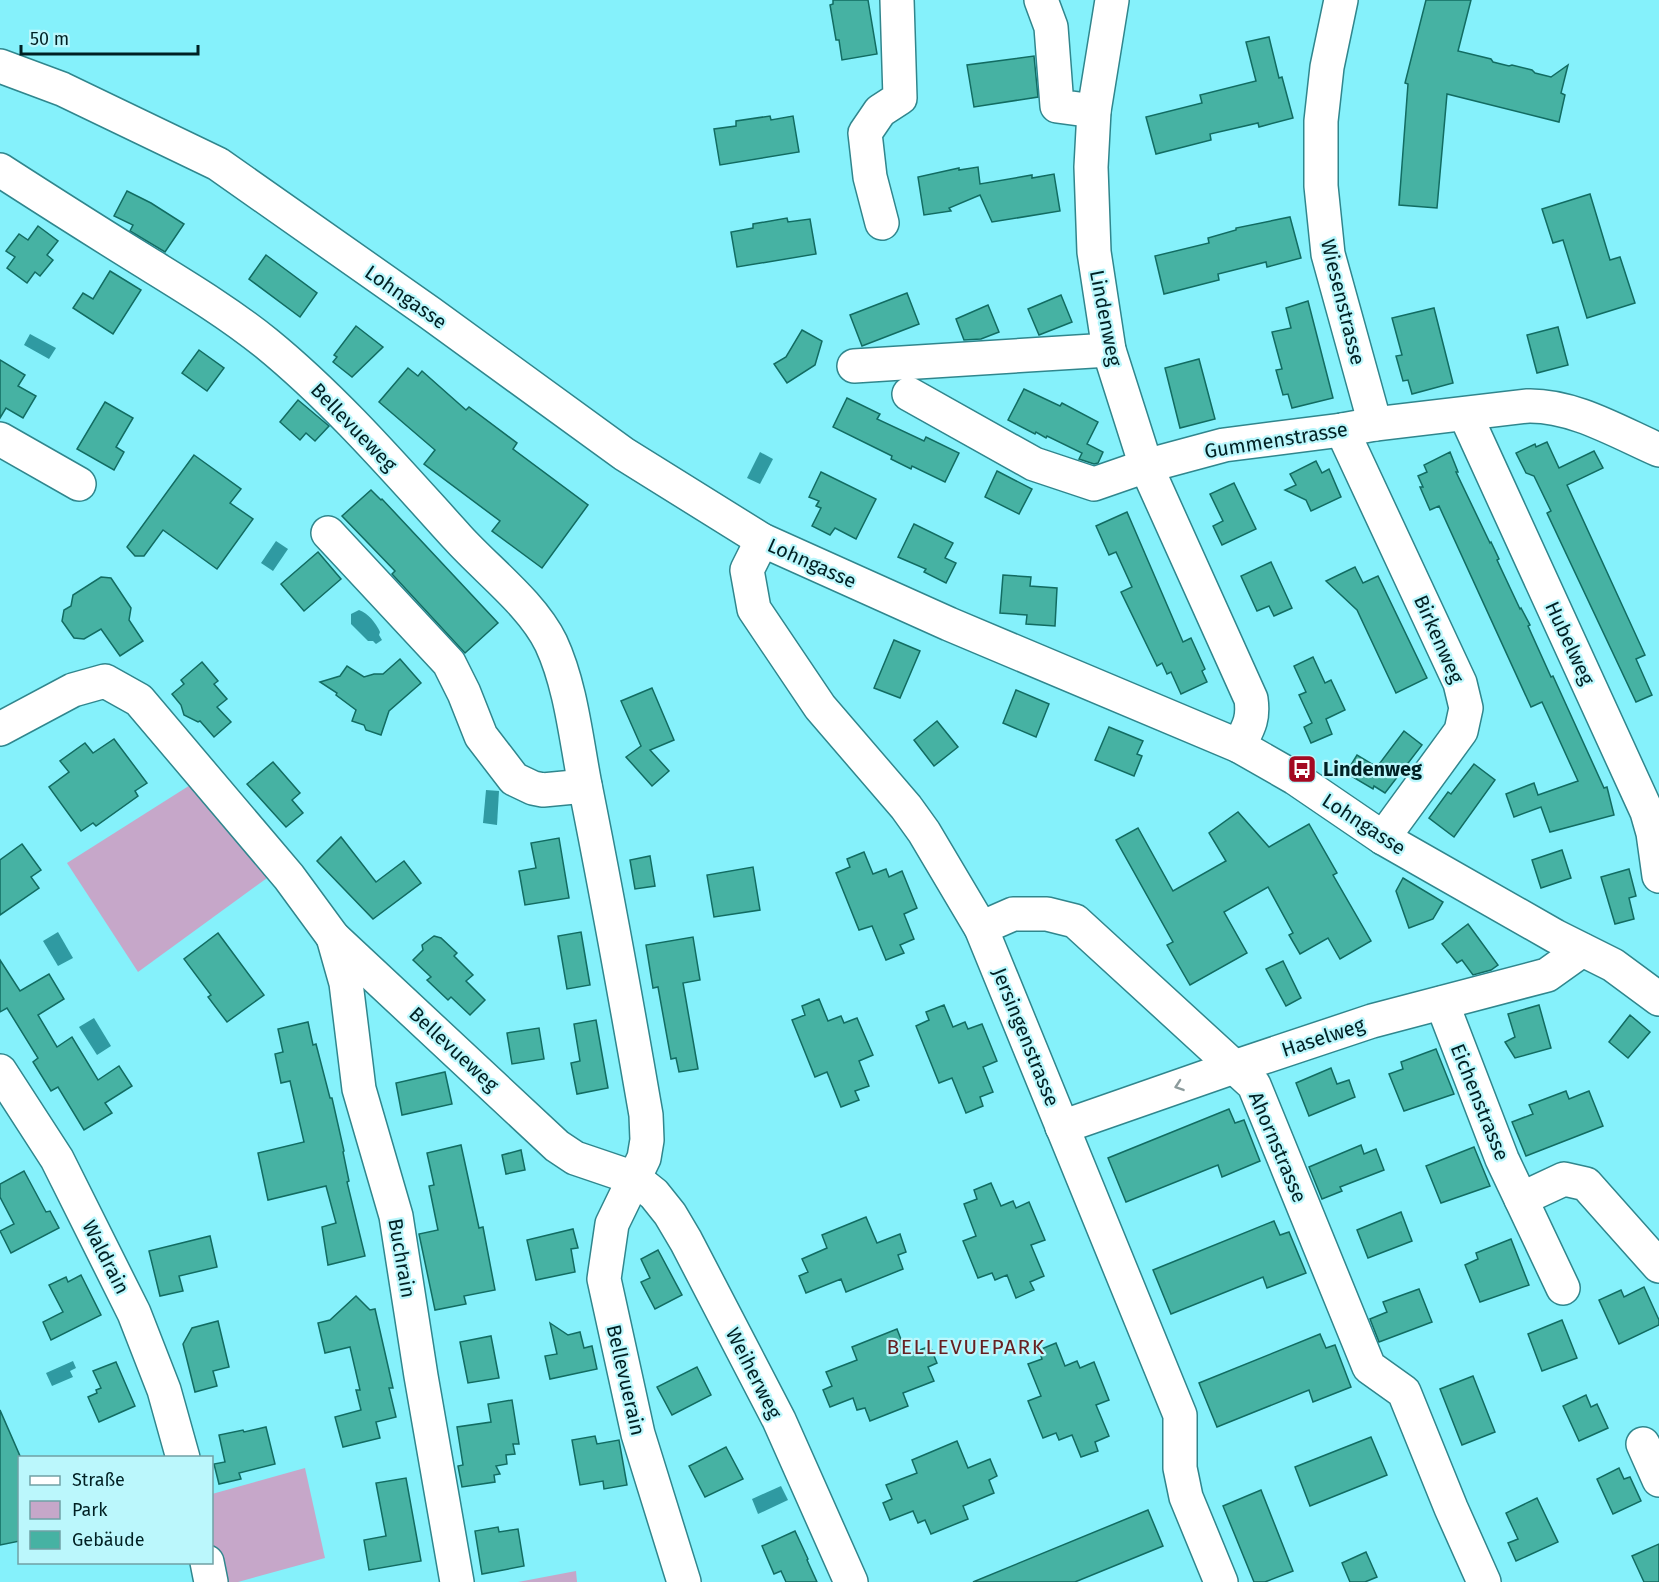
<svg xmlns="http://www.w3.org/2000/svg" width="1659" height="1582" viewBox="0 0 1659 1582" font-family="'Fira Sans',sans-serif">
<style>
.green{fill:#c6a7c9}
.water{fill:#2f9aa2}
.building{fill:#46b2a3;stroke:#126c62;stroke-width:1.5}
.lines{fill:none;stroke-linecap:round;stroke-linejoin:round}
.minor-casing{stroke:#30868d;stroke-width:36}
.minor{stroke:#fff;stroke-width:33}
.oneway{stroke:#8c9b9c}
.labels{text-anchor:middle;stroke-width:4.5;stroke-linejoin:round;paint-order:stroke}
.street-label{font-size:20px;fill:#002023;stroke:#bbf7fc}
.poi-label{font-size:20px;font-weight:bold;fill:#002023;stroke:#bbf7fc;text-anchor:start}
.neighbourhood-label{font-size:21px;letter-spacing:1.5px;fill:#662022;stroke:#bbf7fc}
</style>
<rect width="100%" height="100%" fill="#85f1fb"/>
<g class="green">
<path d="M195 782 274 873 138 972 67 863Z"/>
<path d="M305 1468 325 1558 238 1582H219L212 1542V1494Z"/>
<path d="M576 1571 577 1582H518Z"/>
</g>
<g class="water">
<path d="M30 334 56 348 49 359 24 345Z"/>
<path d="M760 452 773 459 760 484 747 478Z"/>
<path d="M276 541 288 549 273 571 261 563Z"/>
<path d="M359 610C368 613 376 623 380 632L379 635 382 640 376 644 373 641H368L351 624V614Z"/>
<path d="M486 790 499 791 497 825 483 823Z"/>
<path d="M58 932 73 958 58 966 43 941Z"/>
<path d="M94 1018 111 1046 97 1055 79 1027Z"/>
<path d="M73 1361 76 1368 70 1371 73 1377 52 1386 46 1373Z"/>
<path d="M781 1486 788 1500 758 1514 752 1499Z"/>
</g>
<g class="building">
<path d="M833 0H868L877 54 842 60 839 40H836L830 5 833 4Z"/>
<path d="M1426 0H1471L1458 51 1491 59 1493 62 1509 66 1512 65 1532 70 1535 73 1551 77 1568 65 1561 93 1565 95 1559 122 1447 94 1437 208 1399 205 1408 84 1405 83Z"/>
<path d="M1269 37 1279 78 1282 77 1293 118 1259 127 1258 123 1210 134 1211 140 1156 154 1146 117 1202 103 1200 95 1256 81 1246 42Z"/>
<path d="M1034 56 1038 97 974 107 967 65Z"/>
<path d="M770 116 771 120 793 116 799 152 720 165 714 129 736 126V121Z"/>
<path d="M978 167 980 184 1032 175V178L1054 174 1060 211 992 222 980 195 949 208 951 211 924 215 918 177 959 168V170Z"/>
<path d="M127 191 151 203 184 224 165 252 130 231 133 225 114 216Z"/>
<path d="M1590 194 1610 260 1620 257 1635 303 1587 318 1563 240 1553 243 1542 209Z"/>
<path d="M1290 217 1301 258 1267 267 1266 262 1218 274 1219 280 1164 294 1155 256 1209 243 1208 238 1236 230V228Z"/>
<path d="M787 218 788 222 810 219 816 254 737 267 731 232 753 228V224Z"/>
<path d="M38 226 58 241 47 255 53 260 40 276 35 272 27 283 7 268 15 257 6 251 19 234 28 240Z"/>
<path d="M266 255 317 293 300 317 249 279Z"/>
<path d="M110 271 141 290 113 334 73 308 83 293 93 299Z"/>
<path d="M907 293 919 324 862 346 850 315Z"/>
<path d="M1061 295 1072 322 1039 335 1028 309Z"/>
<path d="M1308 301 1333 398 1292 408 1288 394 1283 395 1276 370 1282 369 1272 332 1291 328 1286 308Z"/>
<path d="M988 305 999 332 981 339 964 340 956 319Z"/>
<path d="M1434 308 1453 383 1412 394 1408 380 1403 381 1396 356 1402 355 1392 318Z"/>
<path d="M356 326 383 347 352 377 333 362 337 357 334 355Z"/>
<path d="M1558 327 1568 365 1537 373 1527 335Z"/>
<path d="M802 330 822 341 815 365 787 383 774 364 786 357Z"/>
<path d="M199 350 224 368 207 391 182 373Z"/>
<path d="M1199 359 1215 419 1180 428 1165 368Z"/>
<path d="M0 360 25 375 18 386 36 396 23 418 6 408 0 418Z"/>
<path d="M408 368 418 376 422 371 466 410 469 407 517 443 513 449 588 505 542 568 492 531 500 521 424 464 435 450 379 402Z"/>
<path d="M1024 389 1060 406 1062 403 1098 422 1087 444 1103 452 1098 463 1094 464 1079 459 1082 453 1047 436 1046 438 1036 432 1035 434 1008 420Z"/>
<path d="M847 398 880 414 877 419 924 441 926 437 959 453 945 482 912 466 911 469 891 459 892 456 833 427Z"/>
<path d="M298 400 329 426 315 441 306 433 300 440 280 422Z"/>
<path d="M105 402 133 418 116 447 124 452 114 470 77 449Z"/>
<path d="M1547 442 1559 468 1594 451 1603 468 1567 485 1645 655 1636 659 1652 695 1636 702 1547 513 1551 511 1534 476 1526 473 1516 453 1535 444 1536 447Z"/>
<path d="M1450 452 1458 472H1456L1490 543 1491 542 1499 559 1497 560 1520 609 1521 608 1530 625 1528 626 1551 677 1553 676 1604 788 1607 787 1614 815 1550 832 1541 807 1514 817 1506 794 1534 783 1538 795 1578 781 1542 702 1531 707 1439 506 1430 510 1420 487H1423L1418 476 1427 472 1424 465Z"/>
<path d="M194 455 241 489 230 503 253 519 217 569 163 530 144 556H135L127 547Z"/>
<path d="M1316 461 1322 473 1329 469 1341 497 1311 511 1306 500 1285 490 1296 485 1290 474Z"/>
<path d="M997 471 1032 489 1019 514 985 497Z"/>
<path d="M821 472 876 499 856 539 835 528 830 535 812 526 821 508 816 506 819 501 809 497Z"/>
<path d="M1234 483 1256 529 1222 545 1213 526 1223 521 1210 494Z"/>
<path d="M371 490 381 500 382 499 498 623 465 653 392 574 395 571 342 516Z"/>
<path d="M1127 512 1183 642 1191 638 1205 669 1202 671 1207 682 1181 694 1171 672 1167 674 1162 663 1157 666 1121 592 1132 587 1116 552 1109 555 1096 526Z"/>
<path d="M914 524 953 543 945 558 956 563 946 583 924 572 926 569 898 557Z"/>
<path d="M318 552 341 579 304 611 281 584Z"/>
<path d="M1271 562 1292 608 1274 616 1269 606 1257 611 1241 576Z"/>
<path d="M1355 567 1363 583 1378 576 1427 678 1396 693 1357 610 1326 581Z"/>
<path d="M1003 575 1031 577 1030 586 1057 588 1055 626 1026 624 1027 615 1000 613Z"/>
<path d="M101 577 111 578 131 608 129 620 143 641 120 656 101 629 84 639 74 638 62 621 64 610 71 606 73 595Z"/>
<path d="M894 640 920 651 900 698 874 688Z"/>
<path d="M1313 657 1325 683 1331 680 1345 710 1326 719 1332 734 1311 743 1304 727 1312 723 1299 695 1306 692 1294 666Z"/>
<path d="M400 659 421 683 389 711 381 735 366 730 364 725 352 721 356 710 336 695 337 693 320 682 340 676 347 666 364 677 374 674H383Z"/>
<path d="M202 662 218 681 214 684 227 699 217 707 231 722 214 737 200 721 198 722 184 715 181 705 172 694 184 684 181 680Z"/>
<path d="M652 688 674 740 650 750 669 771 652 786 626 757 641 746 621 701Z"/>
<path d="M1016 690 1049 704 1036 737 1003 723Z"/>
<path d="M937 721 958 747 934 766 914 740Z"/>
<path d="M1109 727 1143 741 1137 754 1142 756 1134 776 1095 760Z"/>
<path d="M1404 731 1422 745 1385 793 1374 786 1373 789 1346 773 1357 755 1377 767Z"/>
<path d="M114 739 147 783 135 791 138 796 96 826 93 823 81 831 49 787 69 772 60 761 85 743 93 753Z"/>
<path d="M273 762 300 793 292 800 303 813 286 827 247 784Z"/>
<path d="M1474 764 1495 780 1454 837 1429 818 1448 792 1451 794Z"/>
<path d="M1238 812 1269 847 1309 824 1337 873 1333 875 1371 941 1340 959 1328 938 1300 954 1289 935 1293 933 1268 887 1224 912 1247 953 1190 985 1167 945 1173 942 1116 840 1138 828 1173 891 1226 861 1209 833Z"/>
<path d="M341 837 376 882 404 861 421 883 373 919 317 861Z"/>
<path d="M559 838 569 898 525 905 519 871 536 868 531 843Z"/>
<path d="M22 844 41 870 31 877 39 888 0 915V860Z"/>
<path d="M1562 850 1571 878 1541 888 1532 860Z"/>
<path d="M864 852 873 874 886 869 889 877 902 871 917 908 904 914 914 939 900 945 904 953 886 960 872 926 859 930 836 873 850 867 847 859Z"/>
<path d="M650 856 655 886 635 889 630 860Z"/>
<path d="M753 867 760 910 714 917 707 875Z"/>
<path d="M1629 869 1636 896 1629 898 1634 919 1615 924 1601 877Z"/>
<path d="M1403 878 1443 902 1433 919 1409 928 1396 891Z"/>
<path d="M1468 924 1498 965 1491 970 1473 975 1462 960 1457 963 1442 944Z"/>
<path d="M581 932 590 985 567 989 558 936Z"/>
<path d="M218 933 264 995 227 1022 208 997 211 995 184 959Z"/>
<path d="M434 936 441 938 457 953 454 956 473 975 466 981 485 1000 470 1015 451 997 448 1000 427 980 431 977 413 960 423 950 422 945Z"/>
<path d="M693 937 700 980 683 983 698 1069 679 1072 676 1058 671 1059 658 987 653 988 646 945Z"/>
<path d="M0 960 20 991 49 974 64 999 38 1015 57 1047 72 1037 98 1080 119 1066 132 1086 105 1103 112 1113 84 1130 58 1087 51 1091 33 1062 38 1058 7 1008 0 1012Z"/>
<path d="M1283 961 1301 998 1286 1006 1266 969Z"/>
<path d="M819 999 828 1021 841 1016 844 1023 857 1018 873 1055 859 1061 869 1086 855 1091 859 1100 841 1107 827 1072 815 1077 792 1020 805 1015 802 1006Z"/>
<path d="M944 1005 953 1027 965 1022 968 1029 982 1024 997 1061 983 1067 993 1092 980 1097 983 1106 966 1113 952 1078 939 1083 916 1026 929 1020 926 1012Z"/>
<path d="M1539 1005 1551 1048 1515 1058 1505 1042 1515 1037 1508 1014Z"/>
<path d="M1630 1015 1650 1032 1628 1058 1609 1042Z"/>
<path d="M596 1020 608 1088 577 1094 571 1063 580 1061 574 1024Z"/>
<path d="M308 1022 313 1045 316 1044 330 1098H332L344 1151 343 1152 349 1181 347 1182 365 1256 328 1265 322 1227 336 1223 326 1186 268 1200 258 1153 304 1142 290 1081 281 1083 275 1054 283 1052 278 1029Z"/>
<path d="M539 1028 544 1059 512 1064 507 1033Z"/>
<path d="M1436 1049 1454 1094 1404 1111 1389 1074 1403 1069 1401 1062Z"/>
<path d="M1331 1068 1337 1084 1349 1080 1355 1097 1309 1116 1296 1083Z"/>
<path d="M445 1072 452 1104 402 1115 396 1083Z"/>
<path d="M1566 1091 1569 1099 1589 1091 1603 1126 1526 1156 1512 1122 1533 1114 1529 1105Z"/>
<path d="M1229 1109 1235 1123 1244 1120 1260 1161 1222 1177 1218 1165 1126 1202 1108 1158Z"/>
<path d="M461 1145 479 1228 483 1227 495 1290 464 1296 466 1304 435 1310 419 1234 438 1230 429 1186 434 1185 427 1153Z"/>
<path d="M1361 1145 1364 1154 1376 1149 1384 1170 1340 1187 1342 1191 1322 1199 1309 1167Z"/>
<path d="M1474 1147 1490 1186 1441 1203 1426 1166Z"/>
<path d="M521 1150 525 1170 506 1174 502 1155Z"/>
<path d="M24 1171 46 1212 50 1211 59 1228 11 1253 0 1231 14 1224 0 1197V1184Z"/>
<path d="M991 1183 1001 1206 1013 1201 1016 1208 1029 1202 1045 1240 1031 1245 1044 1276 1030 1282 1034 1290 1016 1298 1007 1275 995 1280 992 1273 978 1278 963 1241 976 1236 964 1204 977 1199 974 1190Z"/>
<path d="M1401 1212 1412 1241 1368 1258 1357 1230Z"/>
<path d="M866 1217 877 1243 900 1234 906 1252 898 1255 903 1269 846 1292 841 1279 806 1293 799 1276 808 1272 802 1259 827 1248 822 1235Z"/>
<path d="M1274 1221 1280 1235 1289 1232 1306 1273 1267 1288 1263 1277 1171 1314 1153 1270Z"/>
<path d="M573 1229 578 1248 571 1249 575 1272 536 1280 527 1240Z"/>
<path d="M210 1236 217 1267 179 1276 183 1291 160 1296 149 1251Z"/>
<path d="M1511 1239 1529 1285 1480 1302 1465 1265 1478 1259 1476 1253Z"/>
<path d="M658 1250 682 1295 655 1309 641 1282 650 1278 641 1259Z"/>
<path d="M81 1275 101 1315 51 1340 43 1322 63 1312 49 1285 66 1277 68 1282Z"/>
<path d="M1644 1287 1659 1320V1325L1619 1344 1599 1300 1621 1290 1624 1297Z"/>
<path d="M1419 1289 1432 1322 1379 1342 1370 1319 1387 1312 1383 1302Z"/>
<path d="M356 1296 370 1310 375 1309 393 1388H389L396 1417 376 1422 380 1438 343 1447 335 1417 361 1410 356 1390H360L350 1347 325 1353 318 1323 330 1320Z"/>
<path d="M1562 1320 1577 1358 1542 1371 1528 1334Z"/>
<path d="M218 1321 229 1367 213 1371 217 1386 195 1392 183 1344 192 1328Z"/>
<path d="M550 1323 568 1335 580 1332 584 1348 592 1346 597 1369 550 1379 545 1356 557 1354Z"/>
<path d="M897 1329 907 1355 930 1346 937 1363 928 1367 934 1381 903 1393 908 1406 870 1421 865 1408 857 1410 853 1398 830 1407 823 1390 832 1386 826 1372 857 1360 852 1347Z"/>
<path d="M1320 1334 1326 1348 1335 1345 1351 1387 1313 1402 1309 1390 1217 1427 1199 1383Z"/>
<path d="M491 1336 499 1378 468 1383 460 1342Z"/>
<path d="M1056 1343 1065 1366 1077 1361 1080 1368 1094 1362 1109 1400 1096 1405 1109 1436 1095 1442 1098 1451 1081 1457 1072 1435 1059 1440 1056 1433 1043 1438 1028 1401 1041 1396 1028 1364 1042 1359 1039 1350Z"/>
<path d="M116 1362 135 1406 99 1422 88 1397 97 1393 96 1390 101 1388 93 1371Z"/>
<path d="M697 1367 711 1395 672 1415 657 1387Z"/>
<path d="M1473 1376 1495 1432 1462 1445 1440 1389Z"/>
<path d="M1586 1395 1591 1407 1597 1404 1608 1428 1579 1441 1563 1406Z"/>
<path d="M512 1400 519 1444H513L515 1454 506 1455 507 1464 496 1466 500 1474 494 1475 495 1482 462 1487 458 1466 463 1465 457 1427 491 1422 488 1404Z"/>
<path d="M0 1410 20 1456V1541L0 1545Z"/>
<path d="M266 1427 275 1464 239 1473 241 1479 219 1484 214 1464 225 1462 219 1435 243 1430 244 1432Z"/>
<path d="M595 1436 597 1444 619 1440 627 1485 604 1489 603 1481 580 1485 572 1440Z"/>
<path d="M1371 1437 1387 1475 1310 1506 1295 1467Z"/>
<path d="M957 1441 968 1468 990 1459 997 1476 989 1480 994 1493 963 1506 968 1519 931 1534 925 1520 918 1523 913 1511 890 1520 883 1503 892 1499 886 1485 917 1473 912 1460Z"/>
<path d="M726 1447 743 1479 705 1497 689 1466Z"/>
<path d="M1619 1468 1624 1479 1630 1477 1641 1501 1613 1514 1597 1479Z"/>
<path d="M406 1478 421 1561 369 1570 364 1540 386 1536 376 1483Z"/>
<path d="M1261 1490 1293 1571 1265 1582H1254L1223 1506Z"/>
<path d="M1537 1498 1558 1542 1516 1561 1508 1543 1518 1539 1506 1513Z"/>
<path d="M1148 1510 1163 1546 1075 1582H973Z"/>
<path d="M498 1527 499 1532 518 1529 524 1566 482 1574 475 1531Z"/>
<path d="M795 1531 808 1559 807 1560 817 1582H786L781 1571 774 1574 762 1546Z"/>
<path d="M1659 1544V1582H1644L1632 1556Z"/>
<path d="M1366 1552 1377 1577 1365 1582H1350L1342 1563Z"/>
</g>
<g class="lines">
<g class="minor-casing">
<g id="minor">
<path d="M1041 0 1051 27 1057 106 1094 111"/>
<path d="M1112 0 1094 111 1091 167 1094 252 1109 350 1146 466 1251 699C1254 720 1248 728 1239 746"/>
<path d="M1341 0 1327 67 1321 121V186L1328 254 1375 424"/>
<path d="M0 66 62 89 218 164 430 313 624 454 762 540 949 624 1239 746 1295 778 1383 838 1555 936 1613 965 1659 999"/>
<path d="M0 170C45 199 89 227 134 255 179 283 225 310 266 343 337 401 397 471 458 538 488 571 532 604 551 643 571 686 576 739 585 785 607 895 627 1005 646 1115L647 1140 644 1158 612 1224 604 1279 638 1434 684 1582"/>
<path d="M882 223 870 177 865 133 880 111 900 98 897 0"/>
<path d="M854 366 1109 350"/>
<path d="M909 394 1034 464 1094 484 1146 466 1224 445 1342 430 1375 424 1528 406C1573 405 1618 432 1659 450"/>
<path d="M1465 414 1647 812 1653 833 1659 876"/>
<path d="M1342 430 1460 683 1466 708 1461 731 1383 838"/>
<path d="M0 439 79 484"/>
<path d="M328 533 449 663 464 693 481 736 514 779 533 788 543 790 585 786"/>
<path d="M762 540 747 570 754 609 820 707 906 807 924 832 981 928 1180 1415V1468L1186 1497 1221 1582"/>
<path d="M0 729 73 690 105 681 139 700 289 877 333 937 557 1146 575 1158 634 1178 654 1194 670 1214 686 1241 779 1420 851 1582"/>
<path d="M981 928 1013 914H1047L1075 921 1254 1085 1369 1367 1404 1392 1451 1508 1484 1582"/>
<path d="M333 937 346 983 359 1089 396 1216 421 1376 457 1582"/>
<path d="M1442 1003 1502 1159 1563 1288"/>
<path d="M0 1071 57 1159 134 1313 164 1390 183 1458"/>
<path d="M1062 1127 1234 1067 1372 1021 1547 975 1582 950"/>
<path d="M1521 1199 1564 1179 1586 1184 1659 1266"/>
<path d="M1643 1444 1659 1480"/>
<path d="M207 1562 211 1582"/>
</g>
</g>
<use href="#minor" class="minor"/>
</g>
<defs><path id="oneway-chevron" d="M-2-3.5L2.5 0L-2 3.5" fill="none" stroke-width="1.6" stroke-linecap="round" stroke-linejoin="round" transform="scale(1.5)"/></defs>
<use class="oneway" href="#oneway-chevron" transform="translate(1179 1086) rotate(161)"/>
<defs>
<g id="bus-square" transform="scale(1.5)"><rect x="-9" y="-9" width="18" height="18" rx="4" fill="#a40922" stroke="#bbf7fc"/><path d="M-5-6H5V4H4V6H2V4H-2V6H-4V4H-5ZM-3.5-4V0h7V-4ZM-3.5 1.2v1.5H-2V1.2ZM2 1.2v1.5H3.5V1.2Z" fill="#fff"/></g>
</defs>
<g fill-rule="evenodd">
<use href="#bus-square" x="1302" y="769"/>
</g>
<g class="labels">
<g class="street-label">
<text transform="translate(406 297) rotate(35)" y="7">Lohngasse</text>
<text transform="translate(1343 302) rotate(76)" y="7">Wiesenstrasse</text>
<text transform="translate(1106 318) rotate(79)" y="7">Lindenweg</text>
<text transform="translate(354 427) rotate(46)" y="7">Bellevueweg</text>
<text transform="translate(1276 440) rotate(-9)" y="7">Gummenstrasse</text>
<text transform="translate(812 563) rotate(24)" y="7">Lohngasse</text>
<text transform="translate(1439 639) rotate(66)" y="7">Birkenweg</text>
<text transform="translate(1570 643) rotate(65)" y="7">Hubelweg</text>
<text transform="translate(1364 824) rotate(33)" y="7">Lohngasse</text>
<text transform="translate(1026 1037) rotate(68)" y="7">Jersingenstrasse</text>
<text transform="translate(1323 1037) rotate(-18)" y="7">Haselweg</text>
<text transform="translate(454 1049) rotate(43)" y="7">Bellevueweg</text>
<text transform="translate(1480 1102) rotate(68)" y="7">Eichenstrasse</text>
<text transform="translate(1278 1147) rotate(67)" y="7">Ahornstrasse</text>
<text transform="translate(106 1257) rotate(63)" y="7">Waldrain</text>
<text transform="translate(402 1258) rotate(80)" y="7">Buchrain</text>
<text transform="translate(754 1373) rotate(63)" y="7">Weiherweg</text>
<text transform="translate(626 1380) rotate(77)" y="7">Bellevuerain</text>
</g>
<g class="poi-label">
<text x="1323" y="776">Lindenweg</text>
</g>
<g class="neighbourhood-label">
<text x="966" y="1354">BELLEVUEPARK</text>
</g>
</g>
<rect x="18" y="1456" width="195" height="108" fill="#bbf7fc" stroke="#70a1a5" stroke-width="1.5"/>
<rect x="30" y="1476" width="30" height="9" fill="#ffffff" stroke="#70a1a5" stroke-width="1.5"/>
<text x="72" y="1486" font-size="18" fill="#002023">Straße</text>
<rect x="30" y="1501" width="30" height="18" fill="#c6a7c9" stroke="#70a1a5" stroke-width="1.5"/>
<text x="72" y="1516" font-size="18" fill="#002023">Park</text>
<rect x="30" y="1531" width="30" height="18" fill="#46b2a3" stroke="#70a1a5" stroke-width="1.5"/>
<text x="72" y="1546" font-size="18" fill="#002023">Gebäude</text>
<path d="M21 45v9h177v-9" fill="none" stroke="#002023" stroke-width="3"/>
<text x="30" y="45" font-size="18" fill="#002023" stroke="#bbf7fc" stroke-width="4.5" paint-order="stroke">50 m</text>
</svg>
